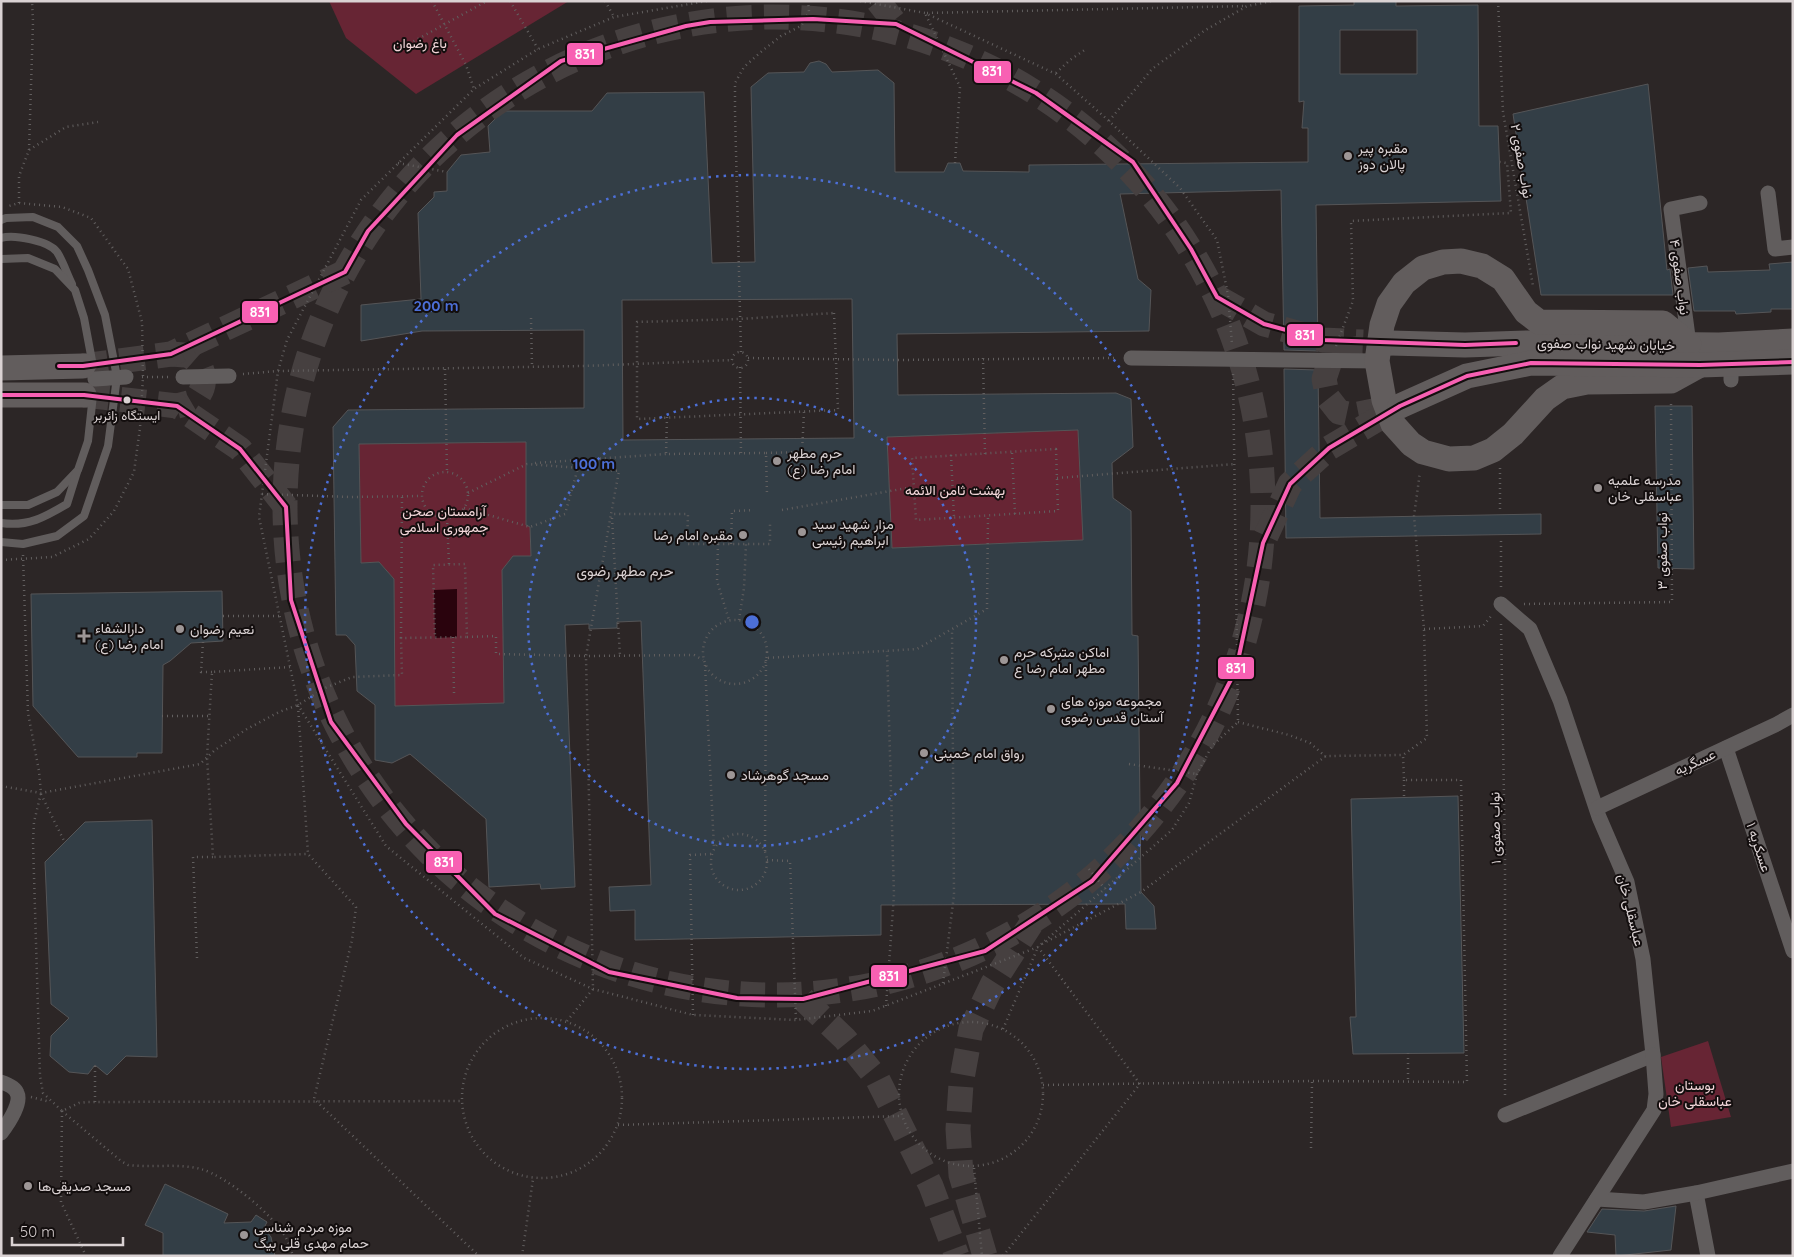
<svg xmlns="http://www.w3.org/2000/svg" width="1794" height="1257" viewBox="0 0 1794 1257" font-family="Quicksand,Vazirmatn,sans-serif">
<style>
.green{fill:#672534}
.water{fill:#2a030d}
.building{fill:#333e46;stroke:#555557;fill-rule:evenodd}
.lines{fill:none;stroke-linecap:round;stroke-linejoin:round}
.primary-tunnel{stroke:#464040;stroke-width:25;stroke-dasharray:25 12;stroke-linecap:butt}
.path{stroke:#625f5f;stroke-width:2.5;stroke-dasharray:1 4;stroke-linecap:butt}
.lane{stroke:#615d5d;stroke-width:8}
.street{stroke:#615d5d;stroke-width:15}
.primary{stroke:#625d5d;stroke-width:25}
.bus-1-casing{stroke:#130e0e;stroke-width:8}
.bus-1{stroke:#f860b3;stroke-width:4}
.ring{fill:none;stroke:#4c6fd7;stroke-width:2.5;stroke-dasharray:2.5 5}
.poi-dot{fill:#9d9696;stroke:#130e0e;stroke-width:2}
.bus-dot{fill:#dad2d3;stroke:#130e0e;stroke-width:2}
.labels{text-anchor:middle;stroke-width:4;stroke-linejoin:round;paint-order:stroke}
.bus-label{font-size:13px;fill:#dad2d3;stroke:#130e0e}
.park-label{font-size:14px;fill:#f2d6d9;stroke:#130e0e}
.poi-label{font-size:14px;fill:#dad2d3;stroke:#130e0e;text-anchor:start}
.street-label{font-size:14px;fill:#dad2d3;stroke:#130e0e}
.neighbourhood-label{font-size:15px;fill:#dad2d3;stroke:#130e0e}
.centre{fill:#4c6fd7;stroke:#130e0e;stroke-width:2.5}
.ring-label{font-size:15px;text-anchor:middle;font-weight:bold;fill:#4c6fd7;stroke:#130e0e;stroke-width:4;stroke-linejoin:round;paint-order:stroke}
.line-badge{stroke:#130e0e;stroke-width:2}
.badge-label{font-size:14px;text-anchor:middle;font-weight:bold;fill:#fff}
</style>
<rect width="100%" height="100%" fill="#2c2626"/>
<g class="green">
<path d="M329 1H569L416 94 346 38Z"/>
<path d="M1078 430 1083 540 892 548 887 437Z"/>
<path d="M526 442V525L530 527 531 556 513 557 502 570 504 703 395 706 394 579 379 562 361 563 359 444Z"/>
<path d="M1708 1041 1731 1117 1671 1127 1661 1057Z"/>
</g>
<path class="water" d="M457 589V637L435 638 434 590Z"/>
<g class="building">
<path d="M1354 1H1396V6L1478 5 1479 126H1498L1501 201 1316 205 1318 351 1284 350 1281 190 1120 194 1138 279 1151 290 1149 331 897 334 898 395 1116 393 1131 399 1133 447 1112 463 1113 498 1131 511 1132 635 1138 636 1141 892 1154 906 1156 929H1126L1125 904 881 905V935L635 940V910L610 911 609 887 651 885 641 621 617 622V628L589 629V624L565 625 575 887 541 889 540 884 489 887 486 819 410 754 392 763 375 760V705L357 691 355 645 346 635H336L333 427 348 410 584 408V330L422 331 361 341V305L421 299 418 213 434 197V192L447 191V172L461 155 490 152 488 126 503 111H592L607 93 704 92 712 263 755 262 751 87 768 73 804 72 810 63 819 61 826 64 832 72 878 70 894 83 895 172H944L948 163H960L963 171 1029 172V165L1308 162V128H1302L1304 101 1299 102V6L1354 5ZM1340 30H1417V74H1340ZM852 299 854 438 623 440 622 300ZM1078 430 1083 540 892 548 887 437ZM526 442V525L530 527 531 556H513L502 570 504 703 395 706 394 579 379 562 361 563 359 444Z"/>
<path d="M1648 84 1667 270 1670 269 1673 295H1541L1513 114Z"/>
<path d="M1793 262V309H1771V312L1736 314 1735 311H1694L1688 268 1707 266 1708 272 1770 270 1769 264Z"/>
<path d="M1284 369 1318 370 1320 518 1541 514V534L1286 538Z"/>
<path d="M1655 406H1692L1694 569 1658 568Z"/>
<path d="M222 591 223 641 191 643 170 661 163 665 162 753H137V757H78L33 706 31 594Z"/>
<path d="M1458 796 1464 1053 1353 1054 1350 1017H1356L1351 799Z"/>
<path d="M152 820 157 1057 126 1056 107 1075 95 1065 88 1074 69 1072 50 1056 51 1036 69 1018 51 1004 45 862 85 822Z"/>
<path d="M165 1184 228 1214 224 1223 251 1222 256 1215 267 1222 264 1228 271 1237 275 1256H163V1233L145 1225Z"/>
<path d="M1676 1206 1671 1250 1616 1256 1615 1235 1587 1232 1602 1209 1644 1211Z"/>
</g>
<g class="lines">
<g class="primary-tunnel">
<path d="M878 1 896 24"/>
<circle cx="774" cy="506" r="489"/>
<path d="M1217 297 1264 324 1323 340 1363 342"/>
<path d="M171 354C177 355 186 354 191 357 208 367 208 394 189 403 185 404 181 405 177 406"/>
<path d="M83 366 171 354 345 272"/>
<path d="M84 395 177 406 240 449 286 507"/>
<path d="M1383 409 1353 415 1339 412 1328 398 1324 379 1330 361 1344 351 1390 343"/>
<path d="M1266 536 1290 484 1329 448 1400 406"/>
<path d="M803 999 845 1039 878 1080 931 1186 957 1256"/>
<path d="M985 1256 961 1175 958 1129 961 1084 971 1029 993 983 1031 924"/>
</g>
<g class="path">
<path d="M432 1 466 65 474 89"/>
<path d="M510 1 538 49"/>
<path d="M605 1 614 17"/>
<path d="M707 1 614 17 538 49 474 89 361 200 287 340 278 371 259 517 298 705 386 846 524 958 593 989 693 1015 796 1020 872 1011 1038 947 1172 830 1189 803 1197 774 1212 746 1238 722 1233 372"/>
<path d="M860 1 925 13 1056 74 1109 121 1180 188 1217 240 1228 295 1232 344"/>
<path d="M1498 1 1503 112 1533 286"/>
<path d="M396 51 487 1"/>
<path d="M1056 73 1070 60 1086 49"/>
<path d="M1109 121 1152 69 1204 31 1247 6 1273 1"/>
<path d="M29 150 33 22 32 1"/>
<path d="M398 163 447 172"/>
<path d="M955 163 960 87 925 13 1247 6"/>
<path d="M19 203V176L29 150 66 127 98 122"/>
<path d="M834 313 838 410 637 419V322L739 319Z"/>
<path d="M531 318 532 367"/>
<path d="M1336 346 1353 301 1351 221 1511 213 1507 163 1500 162"/>
<path d="M741 352 735 112V83L744 67 762 51 781 36 801 26 809 12 808 1"/>
<circle cx="740" cy="360" r="8"/>
<path d="M748 358 898 360 1116 358"/>
<path d="M983 358 985 454"/>
<path d="M740 367 741 453"/>
<path d="M445 369 447 472"/>
<path d="M243 374 278 371 584 366 733 360"/>
<path d="M142 377H169"/>
<path d="M667 417 666 454 766 453 767 495"/>
<path d="M1056 449 1058 511 916 520 912 458Z"/>
<path d="M766 453 802 452 804 412"/>
<path d="M1012 453 1015 514"/>
<path d="M951 455 954 518"/>
<path d="M535 463 666 454"/>
<path d="M1500 468V509"/>
<circle cx="445" cy="495" r="23"/>
<path d="M1057 478 1235 464"/>
<path d="M468 493 527 464 619 471 611 514H688L687 544H770V523"/>
<path d="M262 494 351 497 421 496"/>
<path d="M464 508 530 527 565 514 578 468"/>
<path d="M782 510 913 487"/>
<path d="M447 518 449 564"/>
<path d="M612 518 620 656"/>
<path d="M1501 541V591"/>
<path d="M718 544 717 581 729 620"/>
<path d="M731 544 732 511 754 510"/>
<path d="M23 555 28 713 39 771 41 793 34 822 33 842 40 1076 43 1093 62 1111 79 1103 87 1102 462 1101"/>
<path d="M1 560 52 557 89 539 114 511 134 472 140 428 143 377 142 322 128 269 91 218 62 207 19 203 9 206"/>
<path d="M1524 604 1672 602 1671 400"/>
<path d="M223 616H280"/>
<path d="M739 620 744 588 746 544"/>
<circle cx="735" cy="652" r="32"/>
<path d="M1501 624 1505 855V1098"/>
<path d="M1424 629 1483 626 1492 615"/>
<path d="M453 637 454 693"/>
<path d="M467 637 496 636V654L586 656 694 655 703 660"/>
<path d="M401 638 402 497"/>
<path d="M203 642 201 672H212"/>
<path d="M705 665 714 848"/>
<path d="M290 667 212 672 207 757 213 857 308 854 356 907 352 940 314 1099 479 1256"/>
<path d="M298 706 308 854"/>
<path d="M162 716H209"/>
<path d="M1238 722 1289 735 1310 743 1326 757"/>
<path d="M1129 764 1197 774"/>
<path d="M1404 780V797"/>
<path d="M1 786 41 793 200 764 215 750 247 729 279 712 298 705 325 688 352 677 402 675 401 638 467 637 465 564 433 565 435 638"/>
<path d="M41 794 65 843"/>
<circle cx="739" cy="862" r="28"/>
<path d="M765 851 766 658 917 649 987 609 988 516"/>
<path d="M767 860 790 861 796 1020"/>
<path d="M1089 869 1105 889"/>
<path d="M1042 944 1141 892 1326 756 1403 755 1427 738 1424 629 1414 516 1420 472"/>
<path d="M197 958 193 857H213"/>
<path d="M943 983 954 895 952 629"/>
<path d="M886 1006 894 895 887 651"/>
<path d="M693 1015 690 855 711 854"/>
<circle cx="542" cy="1098" r="80"/>
<path d="M567 1021 593 989 586 656 611 514"/>
<circle cx="971" cy="1094" r="72"/>
<path d="M1003 1029 1038 947"/>
<path d="M1408 1053V1081"/>
<path d="M1043 1085 1312 1081 1467 1082 1461 780H1404L1403 755"/>
<path d="M31 1097 50 1102"/>
<path d="M95 1102V1065"/>
<path d="M62 1111 121 1161 128 1165C152 1168 177 1163 201 1169 226 1176 274 1215 286 1238 289 1243 291 1250 293 1256"/>
<path d="M62 1111 61 1202 86 1256"/>
<path d="M618 1125 901 1116"/>
<path d="M1311 1148 1312 1082"/>
<path d="M974 1168 982 1256"/>
<path d="M522 1256 533 1179"/>
<path d="M1003 1256 1140 1084 1038 947"/>
</g>
<g class="lane">
<path d="M1 220 6 218 33 217 58 227 77 246 88 270 105 315 117 377 108 446 84 516 57 536 23 544 1 542"/>
<path d="M1 238C14 234 49 241 57 252 63 261 67 274 72 284"/>
<path d="M1 259 28 258 55 269 75 290 84 318 93 366"/>
<path d="M1 505H28L57 492 78 470 88 441 93 395"/>
<path d="M1 523C28 527 45 517 67 504L77 472"/>
</g>
<g class="street">
<path d="M1768 193 1775 249 1793 247"/>
<path d="M1689 344 1671 209 1700 203"/>
<path d="M1131 358 1377 361"/>
<path d="M1731 364V380"/>
<path d="M183 377 229 376"/>
<path d="M95 379 126 377"/>
<path d="M1501 604 1530 629 1560 700 1599 817 1627 882 1643 959 1653 1055 1505 1115"/>
<path d="M1726 748 1793 951"/>
<path d="M1597 808 1777 724 1793 715"/>
<path d="M1 1082C7 1084 15 1087 17 1093 22 1103 7 1125 1 1133"/>
<path d="M1696 1193 1708 1256"/>
<path d="M1597 1199 1644 1202 1696 1193 1793 1171"/>
<path d="M1560 1256 1654 1110 1656 1094 1653 1055"/>
</g>
<g class="primary">
<path d="M1390 343 1465 345 1528 343 1719 345 1793 341"/>
<path d="M1689 344 1663 323 1539 322 1526 312 1503 279 1482 266 1461 261 1443 262 1423 268 1404 283 1389 304 1382 325 1377 361 1384 400 1393 424 1411 444 1423 452 1449 459 1474 458 1493 450 1513 434 1545 399 1562 387 1587 382 1671 381 1700 365"/>
<path d="M1 368 83 366"/>
<path d="M1 395H84"/>
<path d="M1400 406 1467 376 1531 363 1700 365 1793 362"/>
</g>
<g class="bus-1-casing">
<g id="bus-1">
<path d="M59 366H83L171 354 345 272 368 231 457 135 561 61 686 26 710 22 813 19 896 24 1036 93 1133 162 1191 249 1217 297 1264 324 1323 340 1465 345 1516 343"/>
<path d="M1 395H84L177 406 240 449 286 507 291 600 331 722 406 824 495 914 609 972 737 998 803 999 985 951 1092 881 1177 783 1236 670 1263 543 1290 484 1329 448 1400 406 1467 376 1531 363 1700 365 1793 362"/>
</g>
</g>
<use href="#bus-1" class="bus-1"/>
</g>
<g class="ring">
<circle cx="752" cy="622" r="224"/>
<circle cx="752" cy="622" r="447"/>
</g>
<g class="poi-dot">
<circle cx="1348" cy="156" r="5"/>
<circle cx="777" cy="461" r="5"/>
<circle cx="1598" cy="488" r="5"/>
<circle cx="802" cy="532" r="5"/>
<circle cx="743" cy="535" r="5"/>
<circle cx="180" cy="629" r="5"/>
<path d="M81.5 628.5h5v5h5v5h-5v5h-5v-5h-5v-5h5z"/>
<circle cx="1004" cy="660" r="5"/>
<circle cx="1051" cy="709" r="5"/>
<circle cx="924" cy="753" r="5"/>
<circle cx="731" cy="775" r="5"/>
<circle cx="28" cy="1186" r="5"/>
<circle cx="244" cy="1235" r="5"/>
</g>
<circle class="bus-dot" cx="127" cy="400" r="4.5"/>
<g class="labels">
<g class="bus-label">
<text x="127" y="420">ایستگاه زائربر</text>
</g>
<g class="park-label">
<text x="420" y="48">باغ رضوان</text>
<text x="955" y="495">بهشت ثامن الائمه</text>
<text x="444" y="516">آرامستان صحن<tspan x="444" dy="16">جمهوری اسلامی</tspan></text>
<text x="1695" y="1090">بوستان<tspan x="1695" dy="16">عباسقلی خان</tspan></text>
</g>
<g class="poi-label">
<text x="1358" y="153">مقبره پیر<tspan x="1358" dy="16">پالان دوز</tspan></text>
<text x="787" y="458">حرم مطهر<tspan x="787" dy="16">امام رضا (ع)</tspan></text>
<text x="1608" y="485">مدرسه علمیه<tspan x="1608" dy="16">عباسقلی خان</tspan></text>
<text x="812" y="529">مزار شهید سید<tspan x="812" dy="16">ابراهیم رئیسی</tspan></text>
<text x="733" y="540" text-anchor="end">مقبره امام رضا</text>
<text x="95" y="633">دارالشفاء<tspan x="95" dy="16">امام رضا (ع)</tspan></text>
<text x="190" y="634">نعیم رضوان</text>
<text x="1014" y="657">اماکن متبرکه حرم<tspan x="1014" dy="16">مطهر امام رضا ع</tspan></text>
<text x="1061" y="706">مجموعه موزه های<tspan x="1061" dy="16">آستان قدس رضوی</tspan></text>
<text x="934" y="758">رواق امام خمینی</text>
<text x="741" y="780">مسجد گوهرشاد</text>
<text x="38" y="1191">مسجد صدیقی‌ها</text>
<text x="254" y="1232">موزه مردم شناسی<tspan x="254" dy="16">حمام مهدی قلی بیگ</tspan></text>
</g>
<g class="street-label">
<text transform="translate(1522 161) rotate(80)" y="5">نواب صفوی ۲</text>
<text transform="translate(1680 277) rotate(82)" y="5">نواب صفوی ۴</text>
<text transform="translate(1606 344) rotate(1)" y="5">خیابان شهید نواب صفوی</text>
<text transform="translate(1662 551) rotate(-90)" y="5">نواب صفوی ۳</text>
<text transform="translate(1695 762) rotate(-25)" y="5">عسگریه</text>
<text transform="translate(1495 828) rotate(-91)" y="5">نواب صفوی ۱</text>
<text transform="translate(1759 847) rotate(72)" y="5">عسکریه ۱</text>
<text transform="translate(1631 910) rotate(76)" y="5">عباسقلی خان</text>
</g>
<g class="neighbourhood-label">
<text x="625" y="576">حرم مطهر رضوی</text>
</g>
</g>
<circle cx="752" cy="622" r="8" class="centre"/>
<g class="ring-label">
<text x="436" y="311">200 m</text>
<text x="594" y="469">100 m</text>
</g>
<g class="line-badge">
<rect x="566" y="42" width="38" height="24" rx="5" fill="#f860b3"/>
<rect x="973" y="60" width="39" height="24" rx="5" fill="#f860b3"/>
<rect x="241" y="300" width="38" height="24" rx="5" fill="#f860b3"/>
<rect x="1286" y="323" width="38" height="24" rx="5" fill="#f860b3"/>
<rect x="1217" y="656" width="38" height="24" rx="5" fill="#f860b3"/>
<rect x="425" y="850" width="38" height="24" rx="5" fill="#f860b3"/>
<rect x="870" y="964" width="38" height="24" rx="5" fill="#f860b3"/>
</g>
<g class="badge-label">
<text x="585" y="59">831</text>
<text x="992" y="76">831</text>
<text x="260" y="317">831</text>
<text x="1305" y="340">831</text>
<text x="1236" y="673">831</text>
<text x="444" y="867">831</text>
<text x="889" y="981">831</text>
</g>
<rect width="1794" height="1257" fill="none" stroke="#dad2d3" stroke-width="5"/>
<path d="M12 1237v8h111v-8" fill="none" stroke="#dad2d3" stroke-width="2.5"/>
<text x="20" y="1237" font-size="15" fill="#dad2d3" stroke="#130e0e" stroke-width="4" paint-order="stroke">50 m</text>
</svg>
